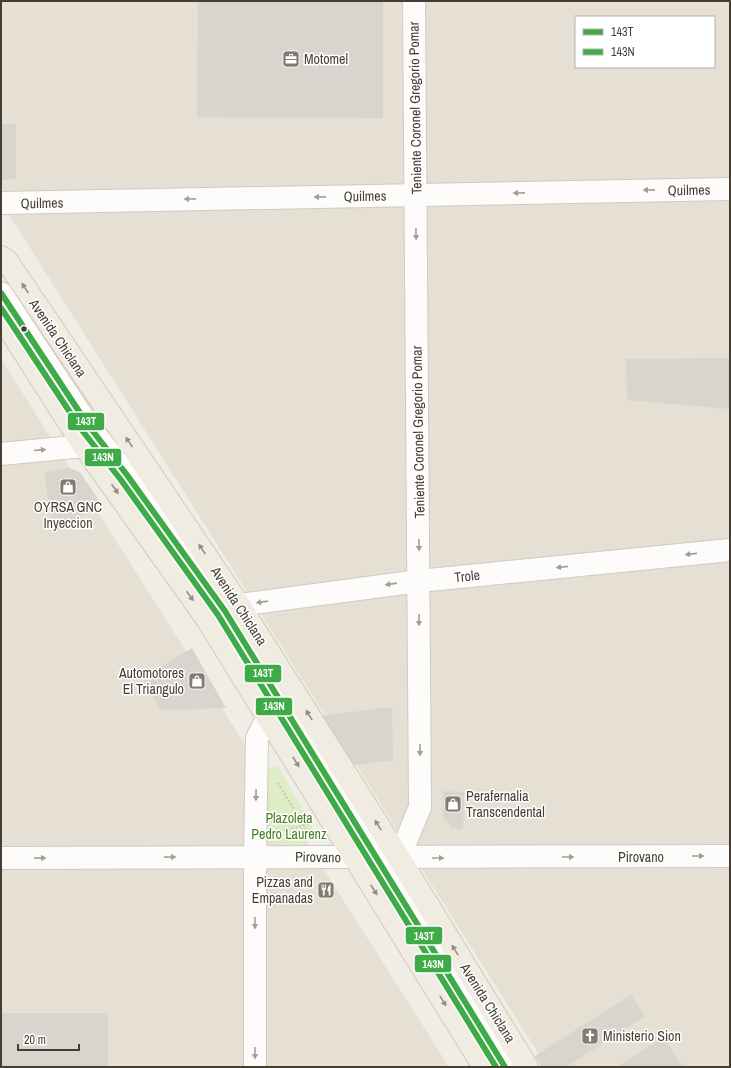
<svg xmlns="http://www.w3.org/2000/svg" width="731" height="1068" viewBox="0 0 731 1068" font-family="'Archivo Narrow',sans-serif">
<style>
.residential{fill:#e5dfd4;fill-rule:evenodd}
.green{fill:#deedc4}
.building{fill:#d8d4ce}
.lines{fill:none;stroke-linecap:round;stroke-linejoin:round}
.minor-casing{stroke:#cecbc5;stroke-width:24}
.major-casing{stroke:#d4c9b2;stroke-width:24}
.path{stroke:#cecbc6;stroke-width:2.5;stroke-dasharray:2 2;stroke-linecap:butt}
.minor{stroke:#fdfcfb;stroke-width:22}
.major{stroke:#f1ece2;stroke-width:22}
.bus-1-casing{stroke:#fff;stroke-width:9}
.bus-2-casing{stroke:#fff;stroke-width:9}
.bus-1{stroke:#3fab48;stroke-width:6}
.bus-2{stroke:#3fab48;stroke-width:6}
.oneway{fill:#a29d97}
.oneway2{fill:#938c82}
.bus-dot{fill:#463e33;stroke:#fff;stroke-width:1.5}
.labels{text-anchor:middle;stroke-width:3;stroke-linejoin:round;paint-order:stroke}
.poi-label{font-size:14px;fill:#463e33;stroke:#fff;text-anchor:start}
.street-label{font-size:14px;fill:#463e33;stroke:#fff}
.park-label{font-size:14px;fill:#467e20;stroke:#fff}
.line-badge{stroke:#fff;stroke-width:1.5}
.badge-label{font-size:11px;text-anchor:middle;font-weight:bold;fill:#fff}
</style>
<rect width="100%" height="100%" fill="#f0ede7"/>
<g class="residential">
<path d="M1 1H730V1067H547L1 202ZM576 17H714V67H576Z"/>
<path d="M1 359 449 1067H1Z"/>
</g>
<path class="green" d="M276 766 281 771 312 827 308 841C295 850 284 849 271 840L268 773 270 767Z"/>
<g class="building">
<path d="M198 1H383V118L197 117Z"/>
<path d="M1 124H16V179L1 180Z"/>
<path d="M730 358V409L627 400 626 359Z"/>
<path d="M69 468 80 472 100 502 54 534 44 473Z"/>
<path d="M192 648 226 708 161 710 142 678Z"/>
<path d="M392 707 393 760 353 765 320 716Z"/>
<path d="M443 791 464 792 463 829 452 828 443 817Z"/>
<path d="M631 995 645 1016 566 1067H542L535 1056Z"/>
<rect x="1" y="1013" width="107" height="54"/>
<path d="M663 1037 683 1067H617Z"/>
</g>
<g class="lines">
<g class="minor-casing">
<g id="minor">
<path d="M1 203 730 189"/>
<path d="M1 293 88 425 127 475 225 611 505 1067"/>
<path d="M1 454 84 446"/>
<path d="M222 612 239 605 419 581 730 550"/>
<path d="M1 858C244 856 487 858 730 856"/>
<path d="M399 858 420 807 414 1"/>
<path d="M255 1067V856L257 738 268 717"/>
</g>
</g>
<g class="major-casing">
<g id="major">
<path d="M1 257 7 261 239 605 399 858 527 1067"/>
<path d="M1 316 84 446 207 619 484 1067"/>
</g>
</g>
<g class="path">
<path d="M278 783 304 826 307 836"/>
<path d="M276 832 310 824"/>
</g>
<use href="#minor" class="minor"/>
<use href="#major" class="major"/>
<g class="bus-1-casing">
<path id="bus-1" d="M1 293 88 425 127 475 225 611 505 1067"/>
</g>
<g class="bus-2-casing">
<path id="bus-2" d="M1 308 81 429 121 480 218 615 496 1067"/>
</g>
<use href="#bus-1" class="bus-1"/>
<use href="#bus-2" class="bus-2"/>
</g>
<defs><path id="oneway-solid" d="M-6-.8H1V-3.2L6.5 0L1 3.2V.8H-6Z"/></defs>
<g class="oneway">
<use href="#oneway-solid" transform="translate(649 190) rotate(179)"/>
<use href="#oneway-solid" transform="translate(519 193) rotate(179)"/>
<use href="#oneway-solid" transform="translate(320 197) rotate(179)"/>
<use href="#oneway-solid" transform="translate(190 199) rotate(179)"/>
<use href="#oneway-solid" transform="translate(416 234) rotate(89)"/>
<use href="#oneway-solid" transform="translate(40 450) rotate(-5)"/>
<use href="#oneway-solid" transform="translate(419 545) rotate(89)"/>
<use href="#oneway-solid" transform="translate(691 554) rotate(174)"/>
<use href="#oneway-solid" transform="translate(562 567) rotate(174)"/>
<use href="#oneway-solid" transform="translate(391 584) rotate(172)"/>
<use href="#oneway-solid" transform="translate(262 602) rotate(172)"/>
<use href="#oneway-solid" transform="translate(419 620) rotate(90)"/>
<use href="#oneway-solid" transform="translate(420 750) rotate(90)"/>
<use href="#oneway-solid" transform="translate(256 795) rotate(91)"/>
<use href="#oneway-solid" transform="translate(698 856)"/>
<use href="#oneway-solid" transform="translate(170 857) rotate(-1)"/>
<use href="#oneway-solid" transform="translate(568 857)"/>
<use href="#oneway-solid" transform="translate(40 858) rotate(-1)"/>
<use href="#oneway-solid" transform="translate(438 858)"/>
<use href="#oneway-solid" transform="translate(255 923) rotate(90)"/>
<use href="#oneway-solid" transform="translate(255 1053) rotate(90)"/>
</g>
<g class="oneway2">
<use href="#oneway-solid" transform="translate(25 288) rotate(-124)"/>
<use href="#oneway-solid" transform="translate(129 442) rotate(-124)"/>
<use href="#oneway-solid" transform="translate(115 489) rotate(55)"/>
<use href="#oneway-solid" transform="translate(202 549) rotate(-124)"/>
<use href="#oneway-solid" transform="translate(190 596) rotate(55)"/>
<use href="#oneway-solid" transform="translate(309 715) rotate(-122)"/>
<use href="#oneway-solid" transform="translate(296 762) rotate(58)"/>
<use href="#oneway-solid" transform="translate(378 825) rotate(-122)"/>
<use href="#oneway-solid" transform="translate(374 890) rotate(58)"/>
<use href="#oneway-solid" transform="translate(455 950) rotate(-122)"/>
<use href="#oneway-solid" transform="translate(443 1001) rotate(58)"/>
</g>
<defs>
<g id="office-square" transform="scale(0.9)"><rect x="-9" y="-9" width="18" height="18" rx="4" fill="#827b72" stroke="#fff"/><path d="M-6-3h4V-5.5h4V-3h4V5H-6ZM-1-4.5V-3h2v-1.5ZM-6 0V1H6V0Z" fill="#fff"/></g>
<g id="shop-square" transform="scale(0.9)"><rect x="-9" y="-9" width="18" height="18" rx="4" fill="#827b72" stroke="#fff"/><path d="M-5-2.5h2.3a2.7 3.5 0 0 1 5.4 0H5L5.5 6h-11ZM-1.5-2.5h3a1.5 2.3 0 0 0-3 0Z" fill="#fff"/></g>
<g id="restaurant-square" transform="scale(0.9)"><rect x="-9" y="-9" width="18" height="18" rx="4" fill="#827b72" stroke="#fff"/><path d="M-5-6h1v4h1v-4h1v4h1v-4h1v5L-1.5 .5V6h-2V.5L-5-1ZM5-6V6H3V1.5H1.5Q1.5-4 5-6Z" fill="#fff"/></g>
<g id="church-square" transform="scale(0.9)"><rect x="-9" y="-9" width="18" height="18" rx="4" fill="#827b72" stroke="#fff"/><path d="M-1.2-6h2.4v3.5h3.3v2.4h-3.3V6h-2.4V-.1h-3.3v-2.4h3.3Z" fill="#fff"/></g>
</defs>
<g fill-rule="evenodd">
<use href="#office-square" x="291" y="59"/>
<use href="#shop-square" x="68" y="487"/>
<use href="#shop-square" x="197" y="681"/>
<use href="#shop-square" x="453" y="804"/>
<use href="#restaurant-square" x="326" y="890"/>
<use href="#church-square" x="590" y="1036"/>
</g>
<circle class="bus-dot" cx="24" cy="329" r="3.5"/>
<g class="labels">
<g class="poi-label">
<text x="304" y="64">Motomel</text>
<text x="68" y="512" text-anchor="middle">OYRSA GNC<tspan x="68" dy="16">Inyeccion</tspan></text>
<text x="184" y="678" text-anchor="end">Automotores<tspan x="184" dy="16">El Triangulo</tspan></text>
<text x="466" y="801">Perafernalia<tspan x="466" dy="16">Transcendental</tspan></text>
<text x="313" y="887" text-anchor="end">Pizzas and<tspan x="313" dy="16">Empanadas</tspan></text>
<text x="603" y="1041">Ministerio Sion</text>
</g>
<g class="street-label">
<text transform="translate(415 108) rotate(-91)" y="5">Teniente Coronel Gregorio Pomar</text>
<text transform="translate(689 190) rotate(-1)" y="5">Quilmes</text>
<text transform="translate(365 196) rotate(-1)" y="5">Quilmes</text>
<text transform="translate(42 203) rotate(-1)" y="5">Quilmes</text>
<text transform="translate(58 338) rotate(56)" y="5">Avenida Chiclana</text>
<text transform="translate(418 432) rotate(-91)" y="5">Teniente Coronel Gregorio Pomar</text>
<text transform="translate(467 576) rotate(-6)" y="5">Trole</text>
<text transform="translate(239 606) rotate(57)" y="5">Avenida Chiclana</text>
<text transform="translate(318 857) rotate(1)" y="5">Pirovano</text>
<text x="641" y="862">Pirovano</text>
<text transform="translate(488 1003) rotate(58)" y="5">Avenida Chiclana</text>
</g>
<g class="park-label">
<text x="289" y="823">Plazoleta<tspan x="289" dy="16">Pedro Laurenz</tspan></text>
</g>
</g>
<g class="line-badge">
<rect x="67" y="412" width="38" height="19" rx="4" fill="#3fab48"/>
<rect x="84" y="448" width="38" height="19" rx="4" fill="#3fab48"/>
<rect x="244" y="664" width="38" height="19" rx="4" fill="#3fab48"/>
<rect x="255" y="697" width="38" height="19" rx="4" fill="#3fab48"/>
<rect x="405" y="926" width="38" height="19" rx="4" fill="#3fab48"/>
<rect x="414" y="954" width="38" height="19" rx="4" fill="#3fab48"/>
</g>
<g class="badge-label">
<text x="86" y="425">143T</text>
<text x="103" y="461">143N</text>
<text x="263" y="677">143T</text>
<text x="274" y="710">143N</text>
<text x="424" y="940">143T</text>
<text x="433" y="968">143N</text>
</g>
<rect width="731" height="1068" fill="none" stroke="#463e33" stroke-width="4"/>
<rect x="575" y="16" width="140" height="52" fill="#ffffff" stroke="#b5b2ad"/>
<rect x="583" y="29" width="20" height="6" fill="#3fab48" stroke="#b5b2ad"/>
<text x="611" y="36" font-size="12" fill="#463e33">143T</text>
<rect x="583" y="49" width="20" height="6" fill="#3fab48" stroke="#b5b2ad"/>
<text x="611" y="56" font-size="12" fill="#463e33">143N</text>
<path d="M18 1044v6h61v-6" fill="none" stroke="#463e33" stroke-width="2"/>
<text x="24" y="1044" font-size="12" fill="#463e33" stroke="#ffffff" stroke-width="3" paint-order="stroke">20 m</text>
</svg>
